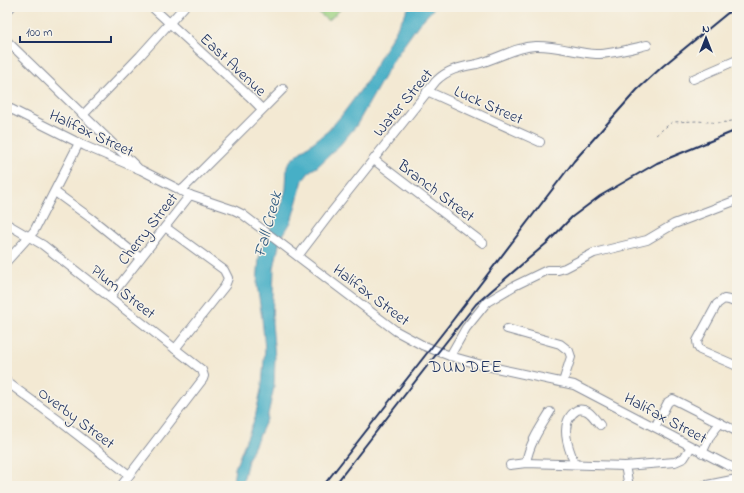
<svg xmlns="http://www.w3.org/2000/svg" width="744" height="493" viewBox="0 0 744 493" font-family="'Indie Flower',sans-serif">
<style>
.green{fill:#a0d384;stroke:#5e8171}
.water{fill:#47afc6;stroke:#316f92}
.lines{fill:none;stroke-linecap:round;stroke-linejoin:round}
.minor-casing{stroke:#878c98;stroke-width:10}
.path{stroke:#878c98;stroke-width:1;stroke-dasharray:3 3;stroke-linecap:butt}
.minor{stroke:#fff;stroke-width:8}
.rail{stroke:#1b2f5e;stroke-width:2}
.labels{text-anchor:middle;stroke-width:3;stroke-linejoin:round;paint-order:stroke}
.street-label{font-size:16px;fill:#1b2f5e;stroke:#f7f3e8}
.water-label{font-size:17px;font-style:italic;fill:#28557d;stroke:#f7f3e8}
.neighbourhood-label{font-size:17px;letter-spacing:1px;fill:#1b2f5e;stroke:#f7f3e8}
</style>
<rect width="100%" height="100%" fill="#f7f3e8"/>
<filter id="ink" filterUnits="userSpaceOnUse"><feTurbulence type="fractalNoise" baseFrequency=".025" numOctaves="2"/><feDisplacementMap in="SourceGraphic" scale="8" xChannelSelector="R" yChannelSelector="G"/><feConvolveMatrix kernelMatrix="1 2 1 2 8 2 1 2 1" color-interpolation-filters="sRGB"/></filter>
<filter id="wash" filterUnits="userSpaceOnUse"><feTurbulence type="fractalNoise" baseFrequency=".012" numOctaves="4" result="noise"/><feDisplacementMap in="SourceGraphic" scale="16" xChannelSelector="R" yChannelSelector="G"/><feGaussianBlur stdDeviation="0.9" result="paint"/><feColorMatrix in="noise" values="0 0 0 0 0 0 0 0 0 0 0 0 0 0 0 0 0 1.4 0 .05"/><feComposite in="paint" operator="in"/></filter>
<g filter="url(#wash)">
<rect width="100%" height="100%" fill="#f3e9d3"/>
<path class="green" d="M313 7H343L328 21Z"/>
<path class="water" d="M409 7H435L418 25 394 59 356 126 339 146 317 167 311 170 303 180 291 222 280 240 274 268 272 323 275 358 274 387 267 419 248 460 243 481V486H235L233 483 235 468 255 418 262 385 265 349 262 318 257 285 259 258 265 239 281 207 286 189 287 167 289 162 298 154 328 131 342 115 365 84Z"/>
</g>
<g filter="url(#ink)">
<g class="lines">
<g class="minor-casing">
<g id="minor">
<path d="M152 7 249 96 262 109"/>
<path d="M7 11 11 7"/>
<path d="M7 41 137 167"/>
<path d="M693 79 737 60"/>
<path d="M427 91 540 142"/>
<path d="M7 107 85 146 141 170 190 195 234 210 242 214 396 331 422 345 450 356 482 365 574 385 725 464 737 469"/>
<path d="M83 115 140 56 184 7"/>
<path d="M374 160 483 243"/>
<path d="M181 191 283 89"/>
<path d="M55 192 92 219 140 258"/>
<path d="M7 224 43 245 202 370 204 376 203 379 121 486"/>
<path d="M165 227 224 270 228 278 225 286 175 349"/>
<path d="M298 256 330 214 436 81C448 69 461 67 477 64 497 59 515 47 535 46 556 45 576 53 596 54 613 54 630 49 647 45"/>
<path d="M7 261 34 231 79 143"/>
<path d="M110 297 190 195"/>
<path d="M737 303 729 300 724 299 717 304 697 341 698 347 700 350 737 366"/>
<path d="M507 329 560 344 569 351 571 357 563 382"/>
<path d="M450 356 466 328 487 302 514 286 547 270H558L565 268 594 253 647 240 674 224 737 200"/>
<path d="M7 382 57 419 129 475"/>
<path d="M655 427 668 402 673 399 734 430"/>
<path d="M702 453 710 436 720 423"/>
<path d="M526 463C529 444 540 428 550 412"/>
<path d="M575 464C568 448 558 422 577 410 588 407 593 417 600 425"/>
<path d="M510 465 526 463 625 466 675 462 684 458 691 447"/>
<path d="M625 466 629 486"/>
<path d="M702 486 737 479"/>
</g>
</g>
<path class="path" d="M656 135 672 122 697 121 721 123 737 120"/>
<use href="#minor" class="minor"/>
<g class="rail">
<path d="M323 486 449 325 574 161 637 90 663 66 735 7"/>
<path d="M334 486 424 370 476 304 491 291 548 242 572 217 600 196 657 163 737 130"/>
</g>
</g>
</g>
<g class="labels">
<g class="street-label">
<text transform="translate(234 64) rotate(43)" y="6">East Avenue</text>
<text transform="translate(402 102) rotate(-50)" y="6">Water Street</text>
<text transform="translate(489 104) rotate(24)" y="6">Luck Street</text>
<text transform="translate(92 132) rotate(25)" y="6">Halifax Street</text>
<text transform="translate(437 190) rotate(37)" y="6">Branch Street</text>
<text transform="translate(147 228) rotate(-52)" y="6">Cherry Street</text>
<text transform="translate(124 291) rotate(38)" y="6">Plum Street</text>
<text transform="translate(372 294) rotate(37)" y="6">Halifax Street</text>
<text transform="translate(77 417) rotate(37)" y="6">Overby Street</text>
<text transform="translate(666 417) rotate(28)" y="6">Halifax Street</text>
</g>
<g class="water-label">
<text transform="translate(267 224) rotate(-75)" y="6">Fall Creek</text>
</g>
<g class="neighbourhood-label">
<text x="466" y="372">DUNDEE</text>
</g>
</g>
<rect width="744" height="493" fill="none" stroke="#f7f3e8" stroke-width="24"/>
<g transform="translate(706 38)" stroke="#f7f3e8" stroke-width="3" paint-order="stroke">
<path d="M0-3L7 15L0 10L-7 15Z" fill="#1b2f5e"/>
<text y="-6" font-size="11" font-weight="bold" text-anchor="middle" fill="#1b2f5e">N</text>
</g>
<path d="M20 36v6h91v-6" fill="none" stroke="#1b2f5e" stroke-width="2"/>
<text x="26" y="36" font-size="12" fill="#1b2f5e" stroke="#f7f3e8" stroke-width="3" paint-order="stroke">100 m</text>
</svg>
